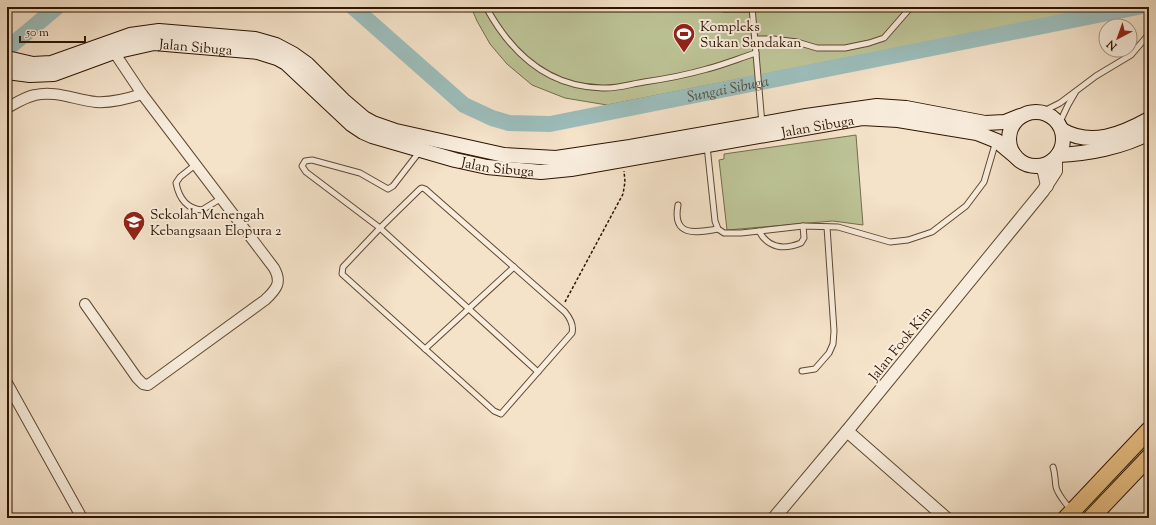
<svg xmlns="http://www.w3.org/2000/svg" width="1156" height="525" viewBox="0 0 1156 525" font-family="'Sorts Mill Goudy',serif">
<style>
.pitch{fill:#bcc396;stroke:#756c4b}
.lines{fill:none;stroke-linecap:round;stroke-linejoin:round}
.river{stroke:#9cbdbb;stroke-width:16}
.service-casing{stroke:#604832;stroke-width:7}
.minor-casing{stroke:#604832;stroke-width:12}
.tertiary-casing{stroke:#604832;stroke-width:14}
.secondary-casing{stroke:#2e1400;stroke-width:16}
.primary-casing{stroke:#2e1400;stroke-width:18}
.path{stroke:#2e1400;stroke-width:1.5;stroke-dasharray:3 2;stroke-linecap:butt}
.service{stroke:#f8ecdc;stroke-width:5}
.minor{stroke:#f8ecdc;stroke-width:10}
.tertiary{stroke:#f8ecdc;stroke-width:12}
.secondary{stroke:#f8ecdc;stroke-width:14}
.primary{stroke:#eac184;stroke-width:16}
.labels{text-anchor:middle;stroke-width:4;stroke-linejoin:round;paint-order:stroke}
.poi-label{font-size:14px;fill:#2e1400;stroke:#f8ecdc;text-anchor:start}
.street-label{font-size:14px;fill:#2e1400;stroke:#f8ecdc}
.water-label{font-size:15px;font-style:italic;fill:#544f41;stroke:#f8ecdc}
</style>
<rect width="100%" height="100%" fill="#f4e2c9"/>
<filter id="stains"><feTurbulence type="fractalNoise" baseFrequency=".005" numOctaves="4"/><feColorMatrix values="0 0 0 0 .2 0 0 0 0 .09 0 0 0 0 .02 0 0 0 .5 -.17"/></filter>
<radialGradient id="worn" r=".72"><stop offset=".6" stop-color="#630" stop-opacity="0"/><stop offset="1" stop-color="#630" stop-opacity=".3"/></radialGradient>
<g class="pitch">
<path d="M471 7H1107L607 105 565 98 532 85 507 64 490 44 477 21Z"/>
<path d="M856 135 863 225 833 221 727 230 719 160 724 159V154Z"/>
</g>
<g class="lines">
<g class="river">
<path id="s1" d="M353 7 464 105 492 118 509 123 550 124 1138 7"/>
<path d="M7 49 57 7"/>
</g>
<g class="service-casing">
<g id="service">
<path d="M486 7C511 53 548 87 602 88 616 89 631 84 644 82 665 79 686 75 707 69 723 65 740 58 756 53"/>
<path d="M715 7 724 9H752"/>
<path d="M752 7 762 124"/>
<path d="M755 39H773L797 42 817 48H845L869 43 884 38 911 7"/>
<path d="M1042 112 1060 103 1096 76 1131 55 1149 34"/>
<path d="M1059 124 1068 105 1075 93"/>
<path d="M707 146 715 221 718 229 724 233H741L803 226 838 227 890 242 908 240 932 232 966 206 984 182 996 141"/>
<path d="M420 151 393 186 388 189 360 173 312 160 305 161 302 166 306 172 380 228 538 372"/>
<path d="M195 165 180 177 176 183C179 198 187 209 202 210L220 199"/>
<path d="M422 188 425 189 565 312C570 318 574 325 572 333L501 414 494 411 342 274 343 267 380 228 420 189Z"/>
<path d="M678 205C672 237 695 233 718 229"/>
<path d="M759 231C768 248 784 250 801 243L804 238 803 226"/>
<path d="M425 349 514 267"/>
<path d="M802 371 815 369 829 353 833 344 834 331 827 227"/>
<path d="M1053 467C1055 473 1055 480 1056 487 1058 495 1065 502 1070 509"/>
</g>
</g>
<g class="minor-casing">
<g id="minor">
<path d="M7 108C16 103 25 97 35 95 55 90 76 100 96 102 112 103 127 99 142 94"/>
<path d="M85 304 137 378 143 384 148 385 265 300C277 289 282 282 274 268L142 94 114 52"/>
<path d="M7 383 82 518"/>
</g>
</g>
<g class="tertiary-casing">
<g id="tertiary">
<path d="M1040 166 1044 172 1047 186"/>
<path d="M847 431 946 518"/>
<path d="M774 518 847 431 1043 191 1056 171V157"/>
</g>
</g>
<g class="secondary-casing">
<g id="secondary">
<path d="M7 58 33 64 51 63 130 35 159 31 255 39 276 45 293 54 307 64 343 100 364 118 373 123 396 131 504 155 556 158 630 147 806 116 877 106 906 108 985 123 1005 122 1020 116"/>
<path id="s2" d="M7 72 30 75 54 74 114 52 154 43 258 52 277 58 286 63 351 124 363 132 372 136 455 160 487 167 541 172 571 169 862 118 898 120 977 133 997 141 1015 156"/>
<circle cx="1036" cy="139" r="27"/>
<path d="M1062 130C1091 147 1122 134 1149 119"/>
<path d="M1058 155C1087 154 1123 147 1149 133"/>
</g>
</g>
<g class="primary-casing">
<g id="primary">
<path d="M1066 518 1149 430"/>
<path d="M1091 518 1149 457"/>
</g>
</g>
<path class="path" d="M565 302 623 194 625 182 624 171"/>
<use href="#service" class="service"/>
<use href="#minor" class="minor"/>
<use href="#tertiary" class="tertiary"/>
<use href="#secondary" class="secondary"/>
<use href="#primary" class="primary"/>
</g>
<defs>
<g id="stadium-pin" transform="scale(1.15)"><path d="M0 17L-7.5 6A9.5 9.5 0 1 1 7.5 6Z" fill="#8f2418" stroke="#f8ecdc"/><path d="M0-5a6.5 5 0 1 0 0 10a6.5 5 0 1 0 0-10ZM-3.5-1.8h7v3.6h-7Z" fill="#fff"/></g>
<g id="school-pin" transform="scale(1.15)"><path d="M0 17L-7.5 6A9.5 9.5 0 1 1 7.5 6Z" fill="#8f2418" stroke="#f8ecdc"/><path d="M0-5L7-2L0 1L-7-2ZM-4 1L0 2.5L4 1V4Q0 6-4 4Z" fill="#fff"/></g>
</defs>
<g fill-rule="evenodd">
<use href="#stadium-pin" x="684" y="34"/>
<use href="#school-pin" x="134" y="222"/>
</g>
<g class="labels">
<g class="poi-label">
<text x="700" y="31">Kompleks<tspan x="700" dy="16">Sukan Sandakan</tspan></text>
<text x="150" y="219">Sekolah Menengah<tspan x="150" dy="16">Kebangsaan Elopura 2</tspan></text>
</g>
<g class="street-label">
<text dy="5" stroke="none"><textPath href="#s2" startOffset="194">Jalan Sibuga</textPath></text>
<text dy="5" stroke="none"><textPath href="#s2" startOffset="854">Jalan Sibuga</textPath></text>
<text dy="5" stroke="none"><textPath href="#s2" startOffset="530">Jalan Sibuga</textPath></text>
<text transform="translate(900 343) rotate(-51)" y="5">Jalan Fook Kim</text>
</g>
<g class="water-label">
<text dy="5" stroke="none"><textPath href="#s1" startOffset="419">Sungai Sibuga</textPath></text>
</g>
</g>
<rect width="1156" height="525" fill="none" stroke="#f4e2c9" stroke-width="24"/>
<rect x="8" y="8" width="1140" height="509" fill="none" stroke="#2e1400" stroke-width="2"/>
<rect x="12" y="12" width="1132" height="501" fill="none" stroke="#2e1400"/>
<g transform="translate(1118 38) rotate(221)"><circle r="19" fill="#f8ecdc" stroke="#a79684"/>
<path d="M0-3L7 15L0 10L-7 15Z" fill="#8f2418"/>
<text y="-6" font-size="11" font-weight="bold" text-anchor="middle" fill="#2e1400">N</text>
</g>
<path d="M20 36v6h65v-6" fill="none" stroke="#2e1400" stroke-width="2"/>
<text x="26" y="36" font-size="12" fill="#2e1400" stroke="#f8ecdc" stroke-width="3" paint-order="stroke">50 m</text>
<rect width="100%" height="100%" filter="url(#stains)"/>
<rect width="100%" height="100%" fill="url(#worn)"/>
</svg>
